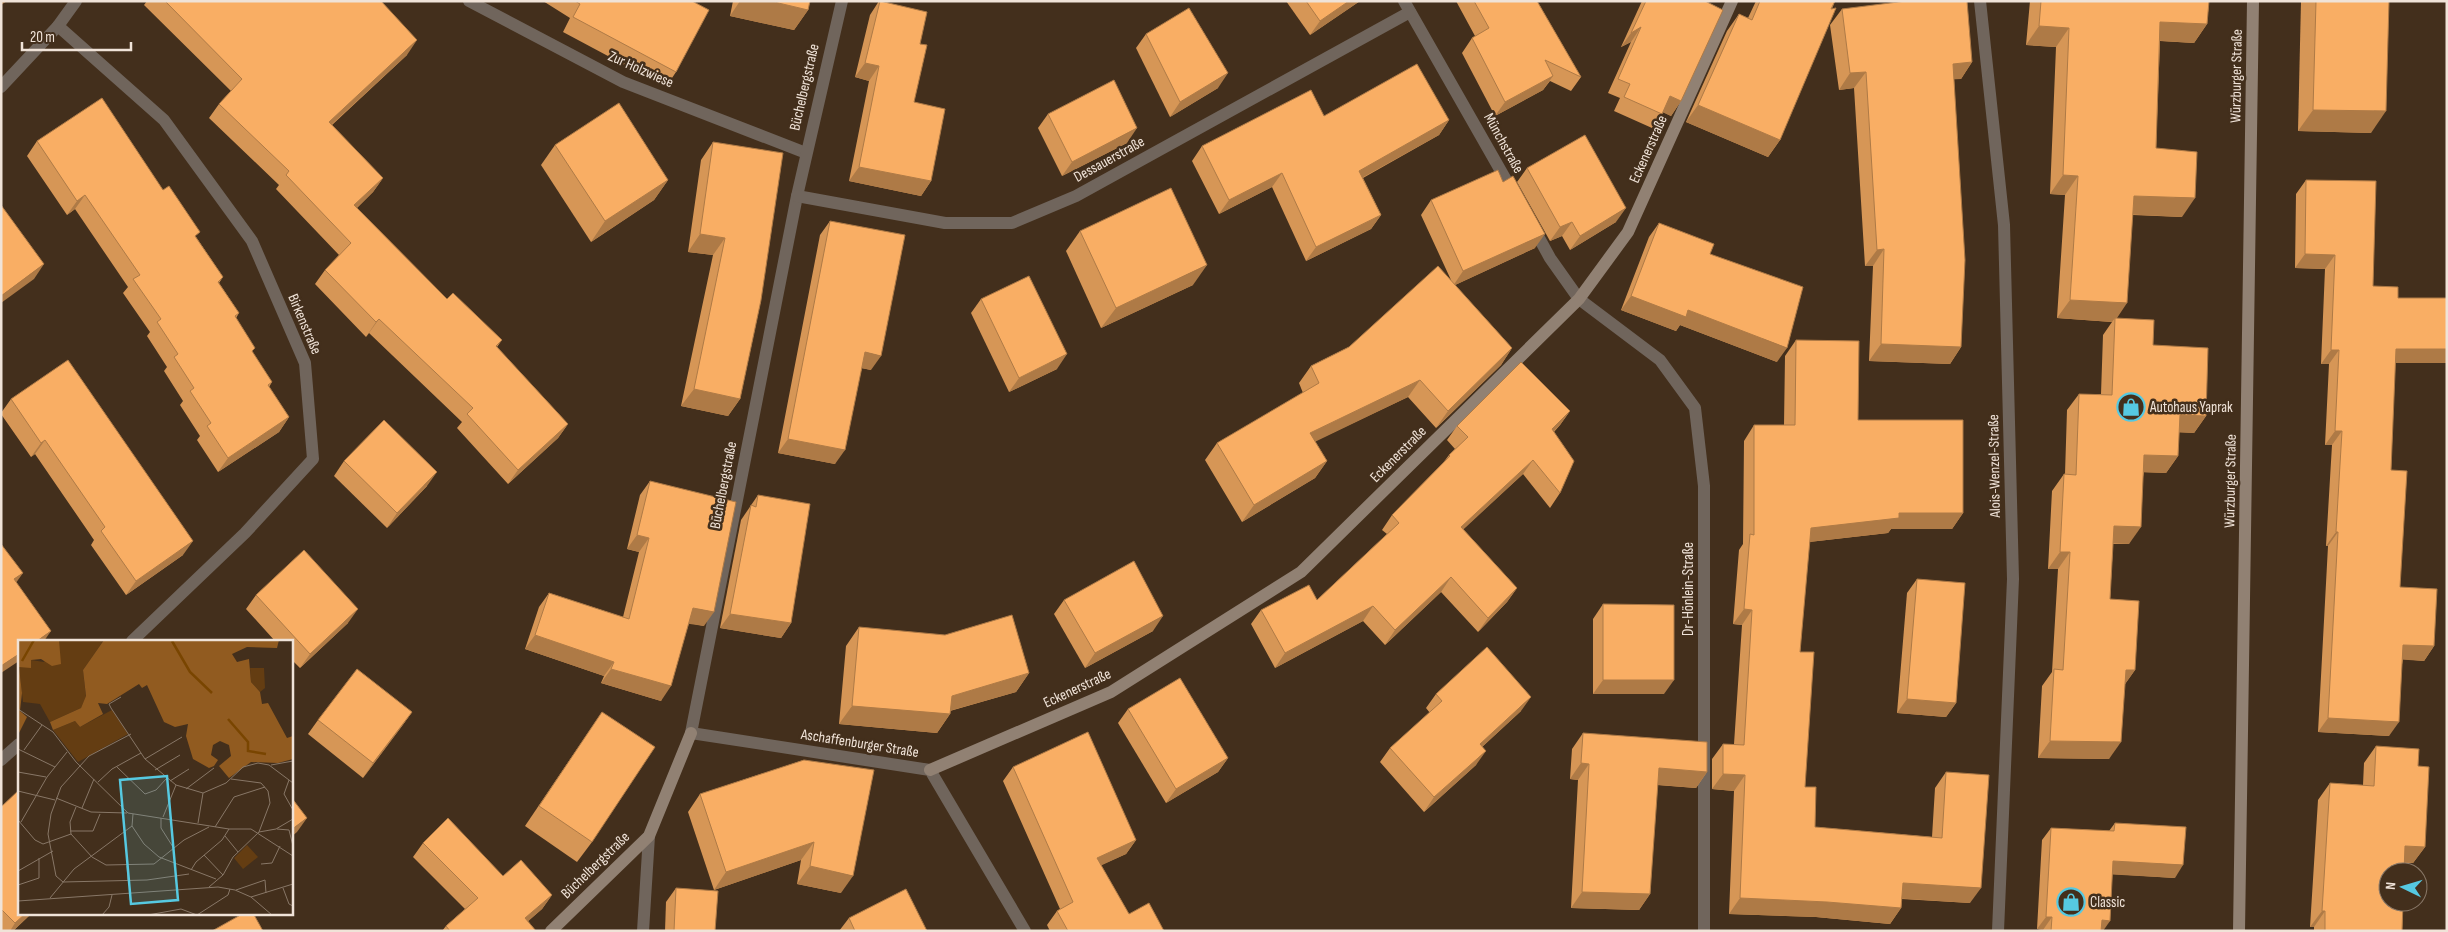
<svg xmlns="http://www.w3.org/2000/svg" width="2448" height="932" viewBox="0 0 2448 932" font-family="'Sofia Sans Condensed',sans-serif">
<style>
.lines{fill:none;stroke-linecap:round;stroke-linejoin:round}
.street{stroke:#70655c;stroke-width:12}
.secondary{stroke:#918173;stroke-width:12}
.wall{fill:#d69656}
.shaded-wall{fill:#ae7a46}
.building{fill:#f9ae64;stroke:#ae7a46}
.labels{text-anchor:middle;stroke-width:5;stroke-linejoin:round;paint-order:stroke}
.street-label{font-size:15px;fill:#f0e3d8;stroke:#432f1c}
.poi-label{font-size:15px;fill:#f0e3d8;stroke:#432f1c;text-anchor:start}
.inset-river{fill:none;stroke:#794500;stroke-width:2.5}
.inset-road{fill:none;stroke:#887767;stroke-width:1}
.view{fill:#56c9e1;fill-opacity:0.15;stroke:#56c9e1;stroke-width:2.5}
.inset-edge{fill:none;stroke:#f0e3d8;stroke-width:2.5}
</style>
<rect width="100%" height="100%" fill="#432f1c"/>
<g class="lines">
<g class="street">
<path d="M469 1 623 82 806 153"/>
<path d="M842 1 797 196 691 733 930 770 1025 931"/>
<path d="M1404 1 1514 194"/>
<path d="M1980 1 2004 225 2013 579 1998 931"/>
<path d="M58 26 164 120 252 241 305 363 313 459 245 533 132 641"/>
<path d="M1 87 58 26 76 1"/>
<path d="M797 196 945 223H1012L1076 196 1410 12"/>
<path d="M1533 227 1550 258 1579 299 1660 360 1695 408 1704 486V931"/>
<path d="M1 760 19 744"/>
<path d="M643 931 649 836"/>
</g>
<g class="secondary">
<path d="M930 770 1111 692 1301 572 1579 299 1628 232 1732 1"/>
<path d="M551 931 649 836 691 733"/>
<path d="M2239 931 2253 1"/>
</g>
</g>
<g class="wall">
<path d="M147 1H381L407 55 332 125 383 178 373 192 357 208 447 299 502 340 497 347 568 424 558 438 508 484 457 428 462 422 369 333 366 337 315 284 325 270 339 255 276 189 279 185 209 118 219 104 231 91 144 5Z"/>
<path d="M543 1H692L676 72 666 87 563 32 570 18Z"/>
<path d="M733 1H810L808 10 794 30 730 16Z"/>
<path d="M879 1 920 44 914 102 931 181 921 196 849 181 869 81 855 77 870 15Z"/>
<path d="M1286 1H1360L1310 35Z"/>
<path d="M1456 1H1537L1581 77 1571 91 1550 81 1543 90 1495 116 1462 53 1472 38 1475 36Z"/>
<path d="M1642 1H1705L1681 101 1671 116 1663 112 1652 128 1614 111 1620 98 1608 93 1631 42 1621 47Z"/>
<path d="M1756 1H1835L1780 140 1768 157 1686 122 1727 31 1739 14 1748 18Z"/>
<path d="M2030 1H2209L2207 24 2194 43 2160 41 2156 148 2182 217 2133 215 2116 318 2153 345 2206 416 2194 433 2179 432 2178 456 2166 473 2144 472 2129 544H2113L2110 599 2135 670 2125 684 2109 759 2038 758 2042 686 2052 672 2058 569H2048L2052 491 2064 474H2065L2067 410 2079 394H2101L2103 335 2112 322 2057 318 2065 195 2050 194 2056 47 2026 45Z"/>
<path d="M2301 1H2389L2371 133 2298 131Z"/>
<path d="M1842 9 1972 62 1961 79H1954L1961 347 1950 364 1869 361 1873 266H1865L1854 88 1839 90 1830 25Z"/>
<path d="M1146 34 1218 88 1170 117 1136 48Z"/>
<path d="M1048 114 1127 143 1062 176 1038 128Z"/>
<path d="M1324 116 1449 120 1439 135 1363 178 1381 215 1371 229 1306 261 1272 187 1219 214 1192 161 1202 146Z"/>
<path d="M37 141 196 237 223 277 219 283 239 313 236 318 252 352 272 382 269 387 289 417 279 432 218 472 197 440 200 436 180 405 183 401 164 371 167 367 147 336 150 332 123 293 128 287 75 209 67 215 27 156Z"/>
<path d="M713 142 761 300 740 399 728 416 681 406 713 255 688 252 701 160Z"/>
<path d="M555 145 668 180 654 200 591 242 541 165Z"/>
<path d="M1527 168 1616 222 1570 250 1562 236 1550 241 1517 182Z"/>
<path d="M2306 180 2373 286 2398 298H2447V363H2395L2391 470 2400 587 2434 646 2424 661 2403 659 2389 736 2318 732 2328 546H2326L2332 445H2325L2329 364H2321L2325 269 2295 268 2296 194Z"/>
<path d="M1431 200 1535 248 1455 285 1512 348 1501 365 1436 428 1408 397 1315 441 1327 461 1315 478 1242 522 1205 460 1217 443 1303 393 1299 383 1311 366 1349 347 1451 280 1421 215Z"/>
<path d="M830 221 871 370 862 368 835 464 778 453 820 235Z"/>
<path d="M1659 223 1710 254 1777 362 1680 325 1676 331 1621 310 1649 237Z"/>
<path d="M1080 231 1193 285 1101 328 1066 251Z"/>
<path d="M981 299 1057 369 1009 392 971 313Z"/>
<path d="M1796 340 1858 420 1963 513 1952 529H1891L1888 533 1809 542 1800 652 1805 787 1815 827 1932 837 1935 788 1946 772 1970 903 1902 899 1901 908 1890 924 1816 917 1729 914 1734 791 1712 789V759L1723 744H1734L1742 625 1733 624 1739 550 1743 544 1744 441 1754 425H1784L1785 356Z"/>
<path d="M11 399 183 555 126 595 91 545 94 540 35 454 31 457 1 414V413Z"/>
<path d="M1570 411 1560 425 1554 432 1560 493 1550 508 1523 474 1463 529 1517 588 1507 602 1478 632 1441 592 1385 645 1363 621 1275 668 1251 624 1261 610 1317 600 1387 534 1382 530 1392 515 1443 463 1449 455 1455 449 1447 440 1457 426Z"/>
<path d="M344 461 427 486 387 528 334 476Z"/>
<path d="M650 481 704 626 689 623 661 701 601 683 604 676 525 649 539 607 549 593 623 617 639 552 627 549 640 495Z"/>
<path d="M758 495 791 623 781 638 720 628 741 520Z"/>
<path d="M1917 579 1956 703 1946 717 1897 713 1907 593Z"/>
<path d="M256 595 348 623 300 668 291 659V641H275L246 609Z"/>
<path d="M1064 600 1153 631 1085 668 1054 614Z"/>
<path d="M1603 604 1664 694H1593V619Z"/>
<path d="M859 627 1029 673 1016 692 950 711V714L937 733 839 724 846 646Z"/>
<path d="M1436 694 1521 711 1482 747 1476 765 1424 812 1380 762 1390 748 1430 713 1426 708Z"/>
<path d="M1128 709 1228 758 1218 772 1166 803 1118 723Z"/>
<path d="M412 712 402 726 363 778 308 734 318 720Z"/>
<path d="M602 712 592 842 577 862 525 826Z"/>
<path d="M1583 733 1707 772 1696 788 1657 785 1650 894 1639 910 1571 908 1578 780 1570 779 1572 749Z"/>
<path d="M2376 746 2418 766 2425 847 2413 863H2405L2402 931H2314V927H2310L2318 800 2330 783 2363 785 2364 763Z"/>
<path d="M804 760 841 893 797 884 801 860 714 890 688 812 700 794Z"/>
<path d="M1013 767 1136 840 1126 854 1101 865 1129 914 1164 931H1050L1047 925 1057 911 1060 909 1003 781Z"/>
<path d="M1 807 19 913H32L13 931H1Z"/>
<path d="M2115 823 2175 878 2112 874 2103 931H2043V930L2037 929 2042 840 2051 828 2109 831Z"/>
<path d="M423 843 503 876 552 895 542 909 528 921 536 931H442L446 926 465 909 413 857Z"/>
<path d="M676 888 715 931H665L666 902Z"/>
<path d="M849 918 927 931H839Z"/>
</g>
<g class="shaded-wall">
<path d="M1 1H7L1 5Z"/>
<path d="M740 1H770L808 10 794 30 730 16Z"/>
<path d="M1349 1H1360L1310 35 1320 21Z"/>
<path d="M2160 22 2207 24 2194 43 2147 40Z"/>
<path d="M2039 26 2069 28 2056 47 2026 45Z"/>
<path d="M1641 27 1631 42 1621 47 1631 33Z"/>
<path d="M417 40 407 55 319 136 329 122Z"/>
<path d="M1972 62 1961 79 1941 80 1953 64Z"/>
<path d="M865 63 879 66 869 81 855 77Z"/>
<path d="M1866 72 1854 88 1839 90 1850 73Z"/>
<path d="M1228 73 1218 88 1170 117 1180 102Z"/>
<path d="M1553 76 1543 90 1495 116 1505 102Z"/>
<path d="M1670 96 1681 101 1671 116 1660 111Z"/>
<path d="M1698 105 1780 140 1768 157 1686 122Z"/>
<path d="M2313 110 2386 111 2371 133 2298 131Z"/>
<path d="M1449 120 1439 135 1349 185 1359 171Z"/>
<path d="M1137 128 1127 143 1062 176 1072 162Z"/>
<path d="M859 167 931 181 921 196 849 181Z"/>
<path d="M1282 173 1272 187 1219 214 1229 200Z"/>
<path d="M2063 175 2078 176 2065 195 2050 194Z"/>
<path d="M383 178 373 192 344 220 354 205Z"/>
<path d="M668 180 654 200 591 242 605 221Z"/>
<path d="M85 195 75 209 67 215 77 201Z"/>
<path d="M2134 196 2195 198 2182 217 2121 214Z"/>
<path d="M1626 208 1616 222 1570 250 1580 236Z"/>
<path d="M1381 215 1371 229 1306 261 1316 247Z"/>
<path d="M1572 222 1562 236 1550 241 1560 227Z"/>
<path d="M700 234 725 238 713 255 688 252Z"/>
<path d="M1545 234 1535 248 1453 286 1463 271Z"/>
<path d="M1884 249 1873 266H1865L1877 250Z"/>
<path d="M2305 254 2335 255 2325 269 2295 268Z"/>
<path d="M44 264 34 279 1 303V296Z"/>
<path d="M1207 265 1193 285 1101 328 1116 308Z"/>
<path d="M1631 296 1688 310 1787 348 1777 362 1680 325 1676 331 1621 310Z"/>
<path d="M2070 300 2127 303 2115 321V318L2112 322 2057 318Z"/>
<path d="M379 319 369 333 366 337 376 322Z"/>
<path d="M1881 344 1961 347 1950 364 1869 361Z"/>
<path d="M1512 348 1501 365 1436 428 1448 411Z"/>
<path d="M2396 349H2447V363H2386Z"/>
<path d="M2331 350H2339L2329 364H2321Z"/>
<path d="M865 352 881 356 871 370 855 367Z"/>
<path d="M1067 354 1057 369 1009 392 1019 378Z"/>
<path d="M1420 380 1408 397 1298 450 1310 433Z"/>
<path d="M694 389 740 399 728 416 681 406Z"/>
<path d="M1570 411 1560 425 1542 443 1552 429Z"/>
<path d="M2180 415 2206 416 2194 433 2168 432Z"/>
<path d="M289 417 279 432 218 472 228 458Z"/>
<path d="M568 424 558 438 508 484 518 470Z"/>
<path d="M2335 431H2342L2332 445H2325Z"/>
<path d="M788 439 845 450 835 464 778 453Z"/>
<path d="M45 440 35 454 31 457 41 443Z"/>
<path d="M2144 455 2178 456 2166 473 2133 472Z"/>
<path d="M1533 460 1523 474 1451 541 1461 527Z"/>
<path d="M1327 461 1315 478 1242 522 1254 505Z"/>
<path d="M437 472 427 486 387 528 397 513Z"/>
<path d="M1899 513H1963L1952 529H1891L1888 533 1800 543 1811 528Z"/>
<path d="M2114 526 2141 527 2129 544 2102 543Z"/>
<path d="M2336 532H2338L2328 546H2326Z"/>
<path d="M637 535 649 538 639 552 627 549Z"/>
<path d="M193 541 183 555 126 595 136 581Z"/>
<path d="M2060 552H2070L2058 569H2048Z"/>
<path d="M23 573 13 587 14 579Z"/>
<path d="M1451 577 1441 592 1385 645 1395 630Z"/>
<path d="M1517 588 1507 602 1478 632 1488 618Z"/>
<path d="M1373 606 1363 621 1275 668 1285 653Z"/>
<path d="M693 608 714 612 704 626 683 623Z"/>
<path d="M358 609 348 623 300 668 310 654Z"/>
<path d="M1744 609 1752 610 1742 625 1733 624Z"/>
<path d="M730 614 791 623 781 638 720 628Z"/>
<path d="M1163 616 1153 631 1085 668 1095 653Z"/>
<path d="M51 631 44 641H37Z"/>
<path d="M535 635 614 662 604 676 525 649Z"/>
<path d="M2403 645 2434 646 2424 661 2393 659Z"/>
<path d="M19 654V661L1 673V666Z"/>
<path d="M611 669 671 686 661 701 601 683Z"/>
<path d="M2126 670H2135L2123 687Z"/>
<path d="M1029 673 1016 692 942 713 950 714 937 733 839 724 852 706 952 696Z"/>
<path d="M1603 680H1674L1664 694H1593Z"/>
<path d="M1531 697 1521 711 1470 758 1480 744Z"/>
<path d="M1907 699 1956 703 1946 717 1897 713Z"/>
<path d="M412 712 402 726 363 778 373 763Z"/>
<path d="M2328 718 2399 722 2389 736 2318 732Z"/>
<path d="M2050 741 2121 742 2109 759 2038 758Z"/>
<path d="M1486 751 1476 765 1424 812 1434 797Z"/>
<path d="M1228 758 1218 772 1166 803 1176 789Z"/>
<path d="M1581 763 1589 764 1578 780 1570 779Z"/>
<path d="M1659 768 1707 772 1696 788 1647 784Z"/>
<path d="M1723 774 1745 775 1734 791 1712 789Z"/>
<path d="M307 818 297 832 291 837V830Z"/>
<path d="M1136 840 1126 854 1087 872 1097 858Z"/>
<path d="M814 842 801 860 714 890 726 872Z"/>
<path d="M2405 846 2425 847 2413 863 2394 862Z"/>
<path d="M2113 861 2183 865 2175 878 2104 874Z"/>
<path d="M810 866 853 876 841 893 797 884Z"/>
<path d="M1903 883 1981 888 1970 903 1892 898Z"/>
<path d="M1582 892 1650 894 1639 910 1571 908Z"/>
<path d="M552 895 542 909 517 931 525 918Z"/>
<path d="M1740 898 1827 902 1901 908 1890 924 1816 917 1729 914Z"/>
<path d="M2322 911H2325L2314 927H2310Z"/>
<path d="M26 913H32L13 931H10L15 923Z"/>
<path d="M2046 917H2052L2043 930 2037 929Z"/>
<path d="M2102 920 2110 921 2103 931H2095Z"/>
</g>
<g class="building">
<path d="M165 1H381L417 40 329 122 383 178 354 205 447 299 453 293 502 340 496 346 568 424 518 470 467 414 473 408 379 319 376 322 325 270 351 243 286 175 289 171 219 104 242 79Z"/>
<path d="M575 1H692L709 10 676 72 573 17 580 4Z"/>
<path d="M770 1H810L808 10Z"/>
<path d="M880 1 927 12 920 44 927 45 914 102 945 109 931 181 859 167 879 66 865 63Z"/>
<path d="M1306 1H1349L1320 21Z"/>
<path d="M1474 1H1537L1581 77 1545 60 1553 76 1505 102 1472 38 1489 28Z"/>
<path d="M1646 1H1705L1723 10 1681 101 1670 96 1662 114 1624 97 1630 84 1618 79 1641 27 1631 33Z"/>
<path d="M1760 1H1835L1831 9 1836 8 1780 140 1698 105 1739 14 1752 20Z"/>
<path d="M1906 1H1967L1972 62 1953 64 1965 260 1961 347 1881 344 1884 249 1877 250 1866 72 1850 73 1842 9Z"/>
<path d="M2041 1H2209L2207 24 2160 22 2156 148 2197 152 2195 198 2134 196 2127 303 2070 300 2078 176 2063 175 2069 28 2039 26Z"/>
<path d="M2316 1H2389L2386 111 2313 110Z"/>
<path d="M1189 8 1228 73 1180 102 1146 34Z"/>
<path d="M1417 64 1449 120 1359 171 1381 215 1316 247 1282 173 1229 200 1202 146 1311 90 1324 116Z"/>
<path d="M1114 80 1137 128 1072 162 1048 114Z"/>
<path d="M102 98 163 190 169 186 200 232 195 236 223 277 218 282 239 313 235 316 255 348 252 351 272 382 268 385 289 417 228 458 207 426 211 423 190 391 194 388 174 357 178 354 157 322 161 319 133 279 140 275 85 195 77 201 37 141Z"/>
<path d="M619 103 668 180 605 221 555 145Z"/>
<path d="M1585 135 1626 208 1580 236 1572 222 1560 227 1527 168Z"/>
<path d="M713 142 783 153 761 300 740 399 694 389 725 238 700 234Z"/>
<path d="M1498 170 1503 182 1513 176 1545 234 1463 271 1431 200Z"/>
<path d="M2306 180 2376 181 2373 286 2398 287V298H2447V349H2396L2391 470 2407 471 2400 587 2437 589 2434 646 2403 645 2399 722 2328 718 2338 532H2336L2342 431H2335L2339 350H2331L2335 255 2305 254Z"/>
<path d="M1171 188 1207 265 1116 308 1080 231Z"/>
<path d="M1 205 44 264 1 296Z"/>
<path d="M830 221 905 235 881 356 865 352 845 450 788 439Z"/>
<path d="M1659 223 1714 244 1710 254 1803 287 1787 348 1688 310 1686 317 1631 296Z"/>
<path d="M1438 266 1512 348 1448 411 1420 380 1310 433 1327 461 1254 505 1217 443 1319 383 1311 366 1349 347Z"/>
<path d="M1029 276 1067 354 1019 378 981 299Z"/>
<path d="M2115 318 2154 320 2153 345 2208 348 2206 416 2180 415 2178 456 2144 455 2141 527 2114 526 2110 599 2139 601 2135 670H2126L2121 742 2050 741 2054 669 2063 670 2070 552H2060L2064 474 2076 475 2079 394 2112 395Z"/>
<path d="M1796 340 1859 341 1858 420H1963V513H1899V518L1811 528 1800 652H1814L1805 787H1816L1815 827 1942 838 1946 772 1989 775 1981 888 1903 883 1901 908 1827 902 1740 898 1745 775 1723 774V744L1744 745 1752 610 1744 609 1750 534 1754 535V425H1795Z"/>
<path d="M68 360 193 541 136 581 101 531 105 527 45 440 41 443 11 399Z"/>
<path d="M1521 362 1570 411 1552 429 1574 461 1560 493 1533 460 1461 527 1517 588 1488 618 1451 577 1395 630 1373 606 1285 653 1261 610 1309 585 1317 600 1399 523 1392 515 1450 456 1449 455 1468 437 1457 426Z"/>
<path d="M384 420 437 472 397 513 344 461Z"/>
<path d="M650 481 736 502 714 612 693 608 671 686 611 669 614 662 535 635 549 593 629 619 649 538 637 535Z"/>
<path d="M758 495 810 504 791 623 730 614 751 505 756 507Z"/>
<path d="M1 544 23 573 14 579 51 631 37 641H19V654L1 666Z"/>
<path d="M304 550 358 609 310 654 256 595Z"/>
<path d="M1134 561 1163 616 1095 653 1064 600Z"/>
<path d="M1917 579 1965 583 1956 703 1907 699Z"/>
<path d="M1603 604 1674 605V680H1603Z"/>
<path d="M1012 615 1029 673 952 696 950 714 852 706 859 627 945 635Z"/>
<path d="M1487 647 1531 697 1480 744 1486 751 1434 797 1390 748 1442 701 1436 694Z"/>
<path d="M357 669 412 712 373 763 318 720Z"/>
<path d="M1180 678 1228 758 1176 789 1128 709Z"/>
<path d="M602 712 655 747 592 842 539 806Z"/>
<path d="M1088 732 1136 840 1097 858 1129 914 1149 903 1164 931H1068L1057 911 1073 902 1013 767Z"/>
<path d="M1583 733 1707 742V772L1659 768 1650 894 1582 892 1589 764 1581 763Z"/>
<path d="M2376 746 2419 749 2418 766 2429 767 2425 847 2405 846 2404 872H2388V902H2403L2402 931H2325V911H2322L2330 783 2374 786Z"/>
<path d="M804 760 874 770 853 876 810 866 814 842 726 872 700 794Z"/>
<path d="M19 790V913H26L15 923 1 909V807Z"/>
<path d="M291 797 307 818 291 830Z"/>
<path d="M448 818 503 876 521 860 552 895 525 918 536 931H450L446 926 478 898 423 843Z"/>
<path d="M2115 823 2186 827 2183 865 2113 861 2110 921 2102 920 2101 931H2051L2052 917H2046L2051 828 2114 831Z"/>
<path d="M676 888 718 891 715 931H674Z"/>
<path d="M906 889 927 931H855L849 918Z"/>
<path d="M244 913H253L263 931H212Z"/>
</g>
<defs>
<g id="shop-ring" transform="scale(1.4375)"><circle r="9.5" fill="#432f1c" stroke="#56c9e1" stroke-width="1.5"/><path d="M-5-2.5h2.3a2.7 3.5 0 0 1 5.4 0H5L5.5 6h-11ZM-1.5-2.5h3a1.5 2.3 0 0 0-3 0Z" fill="#56c9e1"/></g>
</defs>
<g fill-rule="evenodd">
<use href="#shop-ring" x="2131" y="407"/>
<use href="#shop-ring" x="2071" y="902"/>
</g>
<g class="labels">
<g class="street-label">
<text transform="translate(641 69) rotate(24)" y="5">Zur Holzwiese</text>
<text transform="translate(2236 76) rotate(-89)" y="5">Würzburger Straße</text>
<text transform="translate(804 87) rotate(-77)" y="5">Büchelbergstraße</text>
<text transform="translate(1504 143) rotate(61)" y="5">Münchstraße</text>
<text transform="translate(1648 149) rotate(-66)" y="5">Eckenerstraße</text>
<text transform="translate(1109 159) rotate(-29)" y="5">Dessauerstraße</text>
<text transform="translate(305 324) rotate(67)" y="5">Birkenstraße</text>
<text transform="translate(1398 454) rotate(-45)" y="5">Eckenerstraße</text>
<text transform="translate(1994 466) rotate(-91)" y="5">Alois-Wenzel-Straße</text>
<text transform="translate(2230 481) rotate(-89)" y="5">Würzburger Straße</text>
<text transform="translate(723 485) rotate(-79)" y="5">Büchelbergstraße</text>
<text transform="translate(1688 589) rotate(-90)" y="5">Dr-Hönlein-Straße</text>
<text transform="translate(1077 688) rotate(-25)" y="5">Eckenerstraße</text>
<text transform="translate(860 743) rotate(9)" y="5">Aschaffenburger Straße</text>
<text transform="translate(595 865) rotate(-44)" y="5">Büchelbergstraße</text>
</g>
<g class="poi-label">
<text x="2150" y="412">Autohaus Yaprak</text>
<text x="2090" y="907">Classic</text>
</g>
</g>
<g transform="translate(18 640)">
<rect width="275" height="275" fill="#432f1c"/>
<path d="M41 0H86L65 30 68 57 63 68 32 82 22 64 5 62 1 27 13 20 26 22ZM232 28H246L247 48 242 52 233 42ZM94 70 110 94 60 122 35 90 57 81 62 87ZM229 205 240 217 225 229 216 218Z" fill="#643d12"/>
<path d="M0 0H41L43 24 34 26 23 19 13 20V28L1 27 4 53 2 71 9 77 0 95ZM86 0H261L259 8 229 7 214 14 219 22 231 19 233 42 242 52 244 64 250 63 269 98 275 96V119L260 123 233 122 211 138 201 126 213 116 211 105 202 101 195 105 193 115 200 120 196 126 191 128 175 119 168 96 170 84 157 87 146 82 129 45 124 48 121 44 89 64 80 63 85 74 62 87 57 81 35 90 32 82 63 68 68 56 65 30Z" fill="#915b20"/>
<path class="inset-river" d="M154 1 172 32 194 53M4 21 16 0M210 79 230 102V111L248 114"/>
<path class="inset-road" d="M103 57 91 64 93 68 127 119 158 145 185 153 208 143 225 127 240 123 251 125 275 143M0 69 35 92 58 122 110 173 211 189H233L275 216M0 109 37 127M6 110 24 85M127 119 164 97M253 125 275 121M99 127 127 154 138 150 148 139M137 130 162 115M0 132 28 137M271 140 266 154 275 170M152 141 171 129M80 142 94 129 123 113M168 149 196 128M0 151 37 160M38 158 73 172 109 173M58 167 52 182 53 194 74 217 88 225 136 224 166 200 191 187M64 168 76 139M145 177 158 145M143 178V188L155 207M0 180 17 200 25 204 53 194M3 182 29 137 49 112M180 183 185 153M114 186 126 204 141 217 198 239M197 187 216 157 247 147M259 189 271 190 275 206M52 191H75L82 174M241 192 258 189 275 179M207 196 220 212M186 215 205 235M243 224 254 223 262 206M109 226 110 241M173 230 178 222 204 200 211 189M0 231 35 211M45 242 38 236 30 194 33 174 43 147 71 116 113 94M45 242 129 240 171 234M0 245 21 238V218M191 247 205 235 215 217 241 192 252 163 250 151 243 143 213 139M265 248 271 264 275 266M218 250 247 240 248 253M233 257 275 244M32 258 56 229 114 186 115 174M0 261 200 247 217 250 233 257 254 275M84 275 91 267 94 255M130 275 163 269 179 275M179 275 210 255 212 249"/>
<path class="view" d="M149 136 160 260 113 264 102 140Z"/>
<rect width="275" height="275" class="inset-edge"/>
</g>
<rect width="2448" height="932" fill="none" stroke="#f0e3d8" stroke-width="5"/>
<g transform="translate(2403 887) rotate(275)"><circle r="24" fill="#432f1c" stroke="#887767"/>
<path d="M0-4L9 19L0 12L-9 19Z" fill="#56c9e1"/>
<text y="-8" font-size="14" font-weight="bold" text-anchor="middle" fill="#f0e3d8">N</text>
</g>
<path d="M22 42v8h109v-8" fill="none" stroke="#f0e3d8" stroke-width="2.5"/>
<text x="30" y="42" font-size="15" fill="#f0e3d8" stroke="#432f1c" stroke-width="4" paint-order="stroke">20 m</text>
</svg>
